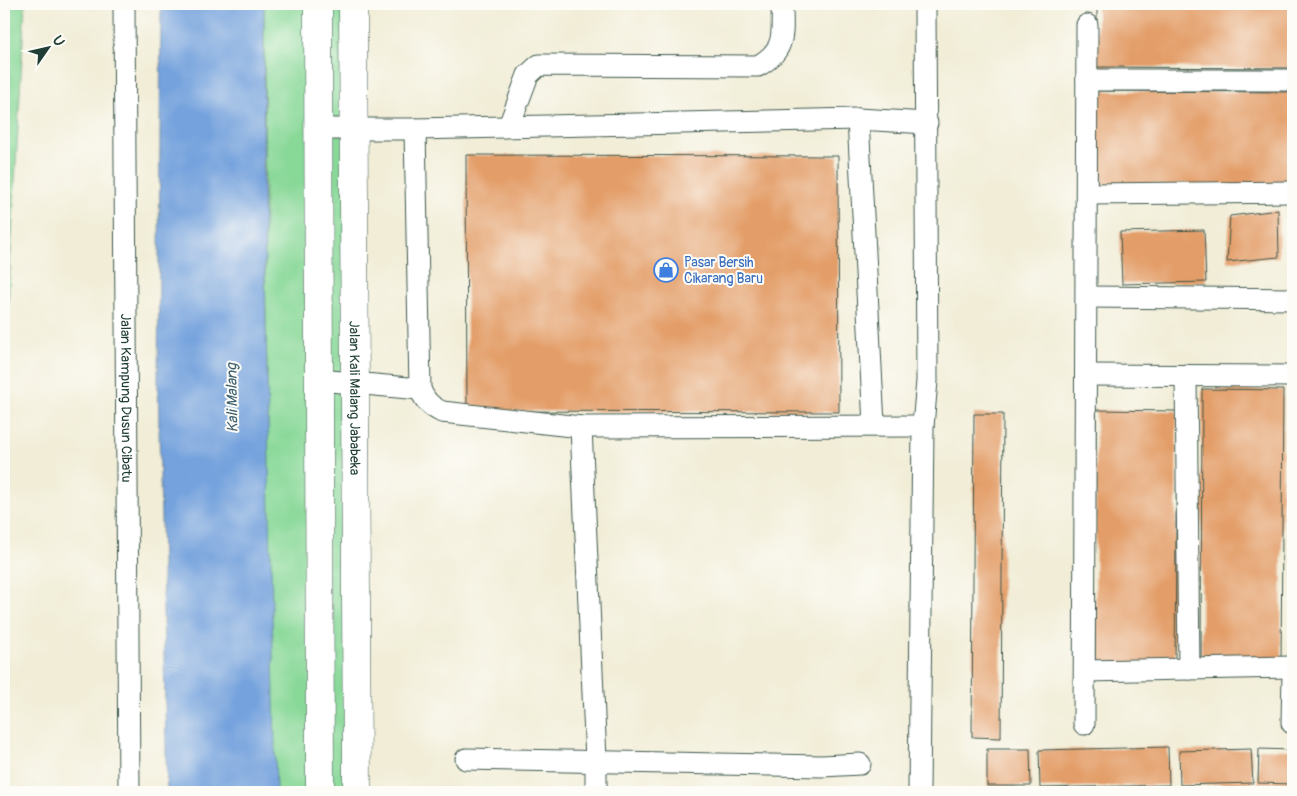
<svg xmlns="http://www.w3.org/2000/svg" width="1297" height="796" viewBox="0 0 1297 796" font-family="Pangolin,sans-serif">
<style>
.green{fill:#88d898;stroke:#548a66}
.water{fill:#74a2dd;stroke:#4a7088}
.building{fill:#e39d68}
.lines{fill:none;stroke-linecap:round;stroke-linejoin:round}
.minor-casing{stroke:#3e574c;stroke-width:23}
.major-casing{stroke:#3e574c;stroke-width:29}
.minor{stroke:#fff;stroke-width:21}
.major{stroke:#fff;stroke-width:28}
.labels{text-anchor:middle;stroke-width:4;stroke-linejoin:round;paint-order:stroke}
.shop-label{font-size:14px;fill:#366cbe;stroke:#fdfcf7;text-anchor:start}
.street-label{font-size:14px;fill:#1f3d34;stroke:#fdfcf7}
.water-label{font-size:15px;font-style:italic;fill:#3d606f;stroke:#fdfcf7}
</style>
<rect width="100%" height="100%" fill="#fdfcf7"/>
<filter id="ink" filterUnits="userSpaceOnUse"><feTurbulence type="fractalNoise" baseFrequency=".02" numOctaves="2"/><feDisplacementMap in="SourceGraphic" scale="10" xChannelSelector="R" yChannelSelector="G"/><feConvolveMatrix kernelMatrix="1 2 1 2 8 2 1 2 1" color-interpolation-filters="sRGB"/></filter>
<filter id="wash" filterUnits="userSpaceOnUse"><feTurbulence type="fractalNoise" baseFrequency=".0096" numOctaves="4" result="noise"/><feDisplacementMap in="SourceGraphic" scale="20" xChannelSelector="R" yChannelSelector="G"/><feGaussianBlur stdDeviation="1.12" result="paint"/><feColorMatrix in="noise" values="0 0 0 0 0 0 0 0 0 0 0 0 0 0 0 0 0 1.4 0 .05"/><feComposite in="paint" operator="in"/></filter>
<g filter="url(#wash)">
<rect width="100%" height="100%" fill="#f1edd7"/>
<g class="green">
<path d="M4 4H25L4 377Z"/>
<path d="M264 4H353L357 792H274L265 258Z"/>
</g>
<path class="water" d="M161 4H264L263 188 276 792H167L158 384Z"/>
<g id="blocks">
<g class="building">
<path d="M1097 4H1293V68L1097 67Z"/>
<path d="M1096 91 1293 92V188L1096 186Z"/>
<path d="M466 155 838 156 839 412 467 411Z"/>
<path d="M1278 210 1279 257 1227 262 1230 216Z"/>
<path d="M1204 230 1206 282 1122 284 1120 232Z"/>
<path d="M1202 389 1283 390 1281 666 1201 665Z"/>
<path d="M1096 410 1177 411 1175 664 1095 663Z"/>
<path d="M974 414H1003L1001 738 972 737Z"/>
<path d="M1168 747 1169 785 1040 788 1039 750Z"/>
<path d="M987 749H1030L1031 786H987Z"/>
<path d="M1251 749 1253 783 1180 785 1179 751Z"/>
<path d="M1259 749 1293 750V784L1258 783Z"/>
</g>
</g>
</g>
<g filter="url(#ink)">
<use href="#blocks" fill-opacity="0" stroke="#3e574c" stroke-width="1"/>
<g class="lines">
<g class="minor-casing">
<g id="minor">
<path id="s1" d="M124 4 129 792"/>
<path d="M1087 80H1293"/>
<path d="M858 119 874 425"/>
<path d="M509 126 528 75 539 65 758 66C787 49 782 34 782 4"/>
<path d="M319 129H415L858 119 927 123"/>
<path d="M415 129 420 389C425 401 430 406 442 412L581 427 923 426"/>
<path d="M1088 194 1293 192"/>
<path d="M1087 297 1293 299"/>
<path d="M1086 375 1293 376"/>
<path d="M1186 375 1189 669"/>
<path d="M319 380 420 389"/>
<path d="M581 427 596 760V792"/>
<path d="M1085 671 1293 667"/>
<path d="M1292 723 1293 674"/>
<path d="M1084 724 1087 25"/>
<path d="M466 759 822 766 860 764"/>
<path d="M919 792 923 426 927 381 925 4"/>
</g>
</g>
<g class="major-casing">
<g id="major">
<path d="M318 4 320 792"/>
<path id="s2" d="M353 4 357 792"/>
</g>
</g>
<use href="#minor" class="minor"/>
<use href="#major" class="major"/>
</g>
</g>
<defs>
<g id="shop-ring" transform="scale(1.25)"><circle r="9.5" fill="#fdfcf7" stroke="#3f7fe0" stroke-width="1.5"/><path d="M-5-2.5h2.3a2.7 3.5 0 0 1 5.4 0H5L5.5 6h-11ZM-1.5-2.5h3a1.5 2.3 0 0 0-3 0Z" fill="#3f7fe0"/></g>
</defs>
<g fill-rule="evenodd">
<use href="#shop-ring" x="666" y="270"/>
</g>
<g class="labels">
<g class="shop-label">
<text x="684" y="267">Pasar Bersih<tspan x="684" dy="16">Cikarang Baru</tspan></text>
</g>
<g class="street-label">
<text dy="5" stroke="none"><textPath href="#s1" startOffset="394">Jalan Kampung Dusun Cibatu</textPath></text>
<text dy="5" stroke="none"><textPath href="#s2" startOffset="394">Jalan Kali Malang Jababeka</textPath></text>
</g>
<g class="water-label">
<text transform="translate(232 398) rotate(-91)" y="5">Kali Malang</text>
</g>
</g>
<rect width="1297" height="796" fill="none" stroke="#fdfcf7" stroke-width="20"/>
<g transform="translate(48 48) rotate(56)" stroke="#fdfcf7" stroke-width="4" paint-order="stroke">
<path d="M0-4L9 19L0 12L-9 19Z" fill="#1f3d34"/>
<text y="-8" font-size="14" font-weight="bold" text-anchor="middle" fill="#1f3d34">U</text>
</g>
</svg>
